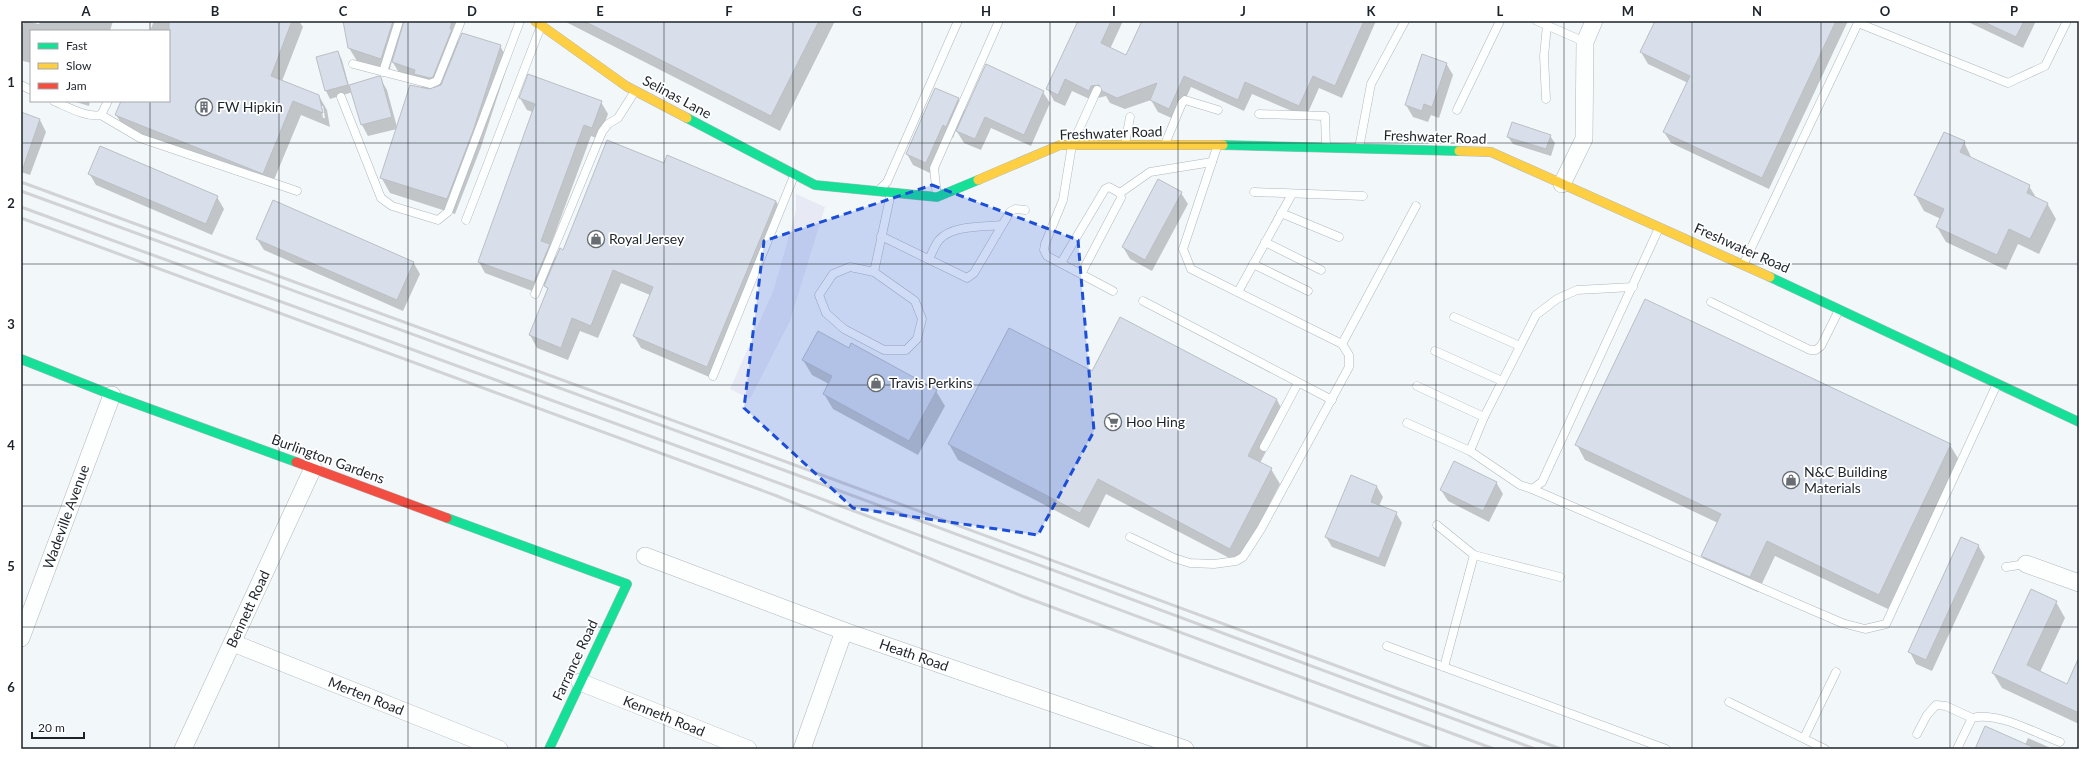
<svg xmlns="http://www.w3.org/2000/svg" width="2100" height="770" viewBox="0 0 2100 770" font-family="Lato,sans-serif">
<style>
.green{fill:#e7e9f4}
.shadow{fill:#0003;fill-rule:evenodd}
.building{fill:#d8dfea;stroke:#bbbfc4}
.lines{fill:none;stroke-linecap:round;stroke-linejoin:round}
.lane-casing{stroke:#b2b7bc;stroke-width:9}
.street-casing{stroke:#b2b7bc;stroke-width:18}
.fast-casing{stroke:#b2b7bc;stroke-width:10}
.slow-casing{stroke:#b2b7bc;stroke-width:10}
.jam-casing{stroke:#b2b7bc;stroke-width:10}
.lane{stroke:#fdfefe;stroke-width:8}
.street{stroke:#fdfefe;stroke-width:17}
.fast{stroke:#16e098;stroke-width:9}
.slow{stroke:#ffcf43;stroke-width:9}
.jam{stroke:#f24e42;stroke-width:9}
.rail{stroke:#d2d3d5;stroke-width:3}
.marked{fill:#1d4ed8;fill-opacity:0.2;stroke:#1d4ed8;stroke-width:3;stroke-dasharray:8 5;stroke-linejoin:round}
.grid{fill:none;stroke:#1c232a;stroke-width:1;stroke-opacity:0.55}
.labels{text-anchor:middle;stroke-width:3.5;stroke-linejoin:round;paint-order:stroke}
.street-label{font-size:14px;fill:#1c232a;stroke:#fff}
.poi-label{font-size:14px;fill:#1c232a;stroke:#fff;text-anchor:start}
.neatline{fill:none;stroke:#1c232a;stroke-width:1.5}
.grid-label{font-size:13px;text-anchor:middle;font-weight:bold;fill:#1c232a}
</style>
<rect width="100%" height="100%" fill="#f2f7fa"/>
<path class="green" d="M796 194 825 207 790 321 750 399 730 389 774 289 796 211Z"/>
<g class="shadow">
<path d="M24 21 39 24 40 21H113L110 31H31V63L23 61 21 58V32Z"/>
<path d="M154 21H299L303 27 282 81 319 96 327 110 330 127 301 115 271 187 125 129 116 115 122 101H169V31H150ZM321 106H323L325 118H323Z"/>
<path d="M345 21H464L458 41 459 44 500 46 509 61 481 147 455 214 390 193 381 177 397 129 368 136 362 125 353 92 330 99 326 91 317 58 338 52 342 60 349 86 380 78 387 90 397 127 423 89 419 82 401 76 392 61 389 72 357 61 349 48Z"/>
<path d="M564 21H835L780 131Z"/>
<path d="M1079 21H1123L1110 49 1127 56 1143 21H1376L1342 98 1319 88 1306 117 1252 94 1244 111 1191 87 1176 120 1158 112 1151 100 1125 109 1110 103 1106 96 1098 98 1096 102 1072 91 1065 106 1054 101 1048 89Z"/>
<path d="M1656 21H1848L1769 189 1671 143 1664 132 1688 83 1648 64 1641 52Z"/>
<path d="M1966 21H2036L2023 48Z"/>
<path d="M1446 63 1453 75 1439 118 1431 115 1428 122 1413 117 1406 105Z"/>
<path d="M1043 92 1050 103 1031 146 991 128 981 150 964 143 956 130 953 138 949 136 932 174 913 165 907 154 958 99 966 112Z"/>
<path d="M520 98 601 102 608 114 599 139 591 136 550 247 557 259 664 164 776 201 783 214 714 379 641 348 634 336 650 295 621 283 598 338 580 331 568 360 537 348 530 335 548 290 544 284 540 294 485 273 479 262 533 112 527 110Z"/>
<path d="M73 101H90L89 106Z"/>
<path d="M21 113 40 120 46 132 30 175 21 172Z"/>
<path d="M1550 136 1555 143 1551 156 1513 144 1508 137Z"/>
<path d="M1964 142 1972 159 2029 186 2037 199 2047 203 2056 219 2039 254 2018 244 2006 270 1946 242 1937 227 1941 219 1924 211 1915 195Z"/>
<path d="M89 173 217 197 224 209 212 235 96 185Z"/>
<path d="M1181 193 1188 204 1152 271 1130 259 1123 247Z"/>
<path d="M257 239 413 262 420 274 403 311 264 250Z"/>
<path d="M849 349 936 391 945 406 918 455 833 409 824 394 829 384 812 375 803 360Z"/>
<path d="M1092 373 1277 400 1285 415 1260 463 1271 469 1280 484 1239 563 1106 494 1089 528 958 460 949 444Z"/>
<path d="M1577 445H1950L1959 460 1888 609 1775 556 1758 592 1711 571 1702 556 1718 523 1585 460Z"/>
<path d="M1496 482 1503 494 1489 522 1448 501 1441 490Z"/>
<path d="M1377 487 1383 497 1379 506 1396 513 1402 523 1385 567 1332 547 1326 537Z"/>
<path d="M1978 545 1985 557 1932 671 1916 664 1910 652Z"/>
<path d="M2056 602 2065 618 2040 672 2067 685 2079 659V724L2002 688 1993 673Z"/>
<path d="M2028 738 2053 749H1976L2025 745Z"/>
</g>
<g class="building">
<path d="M169 21H292L271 76 319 95 323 113 293 101 263 174 115 115 121 101H169Z"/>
<path d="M343 21H393L381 59 348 48Z"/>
<path d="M404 21H452L450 29H452L433 77 430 78 414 74 415 70 392 62Z"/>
<path d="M584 21H819L771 116Z"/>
<path d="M1078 21H1111L1101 43 1126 55 1142 21H1364L1335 86 1313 76 1299 106 1245 82 1238 100 1184 76 1169 109 1150 100 1157 83 1117 98 1102 91 1099 85 1091 86 1089 91 1065 79 1058 95 1046 89Z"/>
<path d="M1655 21H1836L1762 178 1663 132 1690 76 1640 52Z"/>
<path d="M1982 21H2024L2016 37Z"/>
<path d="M462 33 501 45 473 131 447 199 380 178 410 85 429 89 441 85Z"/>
<path d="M338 51 348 85 325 91 316 57Z"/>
<path d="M1422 54 1447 63 1432 107 1424 104 1422 111 1405 105Z"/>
<path d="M986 64 1044 91 1024 135 985 117 975 139 956 131Z"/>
<path d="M528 74 602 101 592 128 584 125 541 241 550 244 534 282 478 262 535 104 519 98Z"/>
<path d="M379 76 381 77 392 117 361 125 349 85Z"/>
<path d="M935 88 959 98 946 127 943 125 926 163 906 154Z"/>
<path d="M21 112 40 119 23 168 21 167Z"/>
<path d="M1512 122 1551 135 1546 149 1507 137Z"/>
<path d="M1944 132 1965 141 1960 152 2030 185 2027 193 2048 203 2030 239 2009 229 1997 255 1936 227 1944 209 1914 195Z"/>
<path d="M607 140 664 163 667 155 776 201 707 367 633 336 653 287 613 270 591 326 572 318 561 348 529 335 548 288 544 286 560 248 563 250Z"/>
<path d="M100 146 218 196 206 224 88 174Z"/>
<path d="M1158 179 1182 192 1145 260 1122 247Z"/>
<path d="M273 200 414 262 397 300 256 239Z"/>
<path d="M1645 299 1951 444 1879 595 1767 541 1750 577 1701 556 1721 514 1575 445Z"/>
<path d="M1120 317 1277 399 1248 456 1272 468 1230 549 1098 479 1080 513 948 444 1009 328 1092 371Z"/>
<path d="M818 331 849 348 851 343 937 390 909 441 823 394 832 376 802 360Z"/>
<path d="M1454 461 1497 482 1483 511 1440 490Z"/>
<path d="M1351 475 1377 486 1371 502 1397 512 1379 558 1325 537Z"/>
<path d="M1961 537 1979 545 1926 660 1908 652Z"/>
<path d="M2031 589 2057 601 2027 665 2067 684 2079 657V713L1992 673Z"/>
<path d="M1985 726 2037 749H1975Z"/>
</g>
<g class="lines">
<g class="lane-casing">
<g id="lane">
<path d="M1537 21 1585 42"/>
<path d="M353 64 430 84 437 81 461 21"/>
<path d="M383 72 399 21"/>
<path d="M21 85 31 90"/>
<path d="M1097 90 1072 145 1063 200 1045 244 1044 250 1047 256 1113 291"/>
<path d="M341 97 381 198 392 206 438 220 448 212 520 21"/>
<path d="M1546 99 1544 56 1547 25"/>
<path d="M54 101C68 107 87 118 101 115L108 101"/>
<path d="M1457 110 1500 21"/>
<path d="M1259 114 1325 116 1326 147"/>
<path d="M101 115 140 138 297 191"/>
<path d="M1125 144 1130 117"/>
<path d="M1165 144 1182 103 1185 100 1218 110"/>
<path d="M1359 148 1371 84 1405 21"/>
<path d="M880 189 887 182 958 21"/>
<path d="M1254 192 1363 196"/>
<path d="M1120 193 1150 172 1212 162"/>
<path d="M937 196 934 168 999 21"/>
<path d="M1281 213 1339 237"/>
<path d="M466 220 541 26"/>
<path d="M881 236 967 278 974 273 1010 212 1015 209 1025 210"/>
<path d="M1265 242 1321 270"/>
<path d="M929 259C932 253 935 245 939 240 952 225 983 227 1001 225"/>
<path d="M1061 263 1105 189 1109 187 1120 193 1121 198 1081 274"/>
<path d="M1744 263 1858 23 2008 83 2045 66 2067 21"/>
<path d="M1253 264 1308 291"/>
<path d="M850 267 874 272 915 301 922 319 917 339 906 350H884L844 329 826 313 819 295 833 274Z"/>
<path d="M874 272 891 193"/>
<path d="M1238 292 1292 194"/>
<path d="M535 294 602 132 608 124 618 118 635 91"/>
<path d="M1143 301 1332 400"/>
<path d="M1711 302 1810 350H1816L1821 346 1839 310"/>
<path d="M1454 317 1520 346"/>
<path d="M1342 344 1416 206"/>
<path d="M1435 351 1502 381"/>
<path d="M713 376 794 176"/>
<path d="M1417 386 1484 417"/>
<path d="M1407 423 1470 451 1484 417 1536 315 1557 299 1577 290 1633 287"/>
<path d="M1264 447 1298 383"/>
<path d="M1470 451 1520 485 1532 489 1542 482 1659 228"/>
<path d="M1532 489 1842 623 1865 629 1886 624 1997 384"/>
<path d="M1437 525 1474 555 1560 577"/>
<path d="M1130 537 1174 558 1190 563 1214 564 1236 561 1243 557 1261 529 1349 367V355L1342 344 1191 269 1183 249 1217 147"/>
<path d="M2006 567 2026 564"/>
<path d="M1387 646 1666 749"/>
<path d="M1444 667 1474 555"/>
<path d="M1729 702 1825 749"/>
<path d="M1917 734 1927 715 1936 705 1946 706 1972 718"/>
<path d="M1804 738 1836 672"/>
<path d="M1957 749 1972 718C1997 711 2035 733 2060 742"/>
</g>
</g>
<g class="street-casing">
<g id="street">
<path d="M1562 184 1584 139 1585 42 1594 21"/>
<path d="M645 556 844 631 1185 749"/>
<path d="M2026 564 2079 583"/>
<path d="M21 638 112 395"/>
<path d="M233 643 499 749"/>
<path d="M580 682 748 749"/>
<path d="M183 749 313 468"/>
<path d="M802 749 844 631"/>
</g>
</g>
<g class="fast-casing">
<g id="fast">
<path d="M687 118 815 185 937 197 978 180"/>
<path d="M1223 145 1459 151"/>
<path d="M1770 277 2079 422"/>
<path d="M21 359 112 395 296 462"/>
<path d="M447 518 627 584 549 749"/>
</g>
</g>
<g class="slow-casing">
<g id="slow">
<path d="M535 21 626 86 687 118"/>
<path d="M1459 151 1491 152 1770 277"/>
<path d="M978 180 1060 145H1223"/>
</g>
</g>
<g class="jam-casing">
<path id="jam" d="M296 462 447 518"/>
</g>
<use href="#lane" class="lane"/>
<use href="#street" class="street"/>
<use href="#fast" class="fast"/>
<use href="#slow" class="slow"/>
<use href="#jam" class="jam"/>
<g class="rail">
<path d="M21 182 792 464 1561 749"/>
<path d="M21 191 789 472 1535 749"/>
<path d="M21 207 784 485 1494 749"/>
<path d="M21 218 777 496 1022 596 1434 749"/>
</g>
</g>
<path class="marked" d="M932 185 1078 240 1094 431 1038 535 853 508 744 408 764 241Z"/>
<path class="grid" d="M150 21V31M279 21V749M408 21V749M536 21V749M664 21V749M793 21V749M922 21V749M1050 21V749M1178 21V749M1307 21V749M1436 21V749M1564 21V749M1692 21V749M1821 21V749M1950 21V749M150 101V749M21 143H2079M21 264H2079M21 385H2079M21 506H2079M21 627H2079"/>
<defs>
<g id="building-ring" transform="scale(0.9)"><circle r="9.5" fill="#fff" stroke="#676d73" stroke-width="1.5"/><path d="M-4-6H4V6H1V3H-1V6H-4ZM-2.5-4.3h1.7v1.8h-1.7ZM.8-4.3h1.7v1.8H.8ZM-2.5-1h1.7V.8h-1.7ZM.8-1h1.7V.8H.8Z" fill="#676d73"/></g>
<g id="shop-ring" transform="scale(0.9)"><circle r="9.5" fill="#fff" stroke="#676d73" stroke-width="1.5"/><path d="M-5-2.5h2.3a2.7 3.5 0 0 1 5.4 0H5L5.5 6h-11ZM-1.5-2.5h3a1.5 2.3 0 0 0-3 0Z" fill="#676d73"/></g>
<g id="supermarket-ring" transform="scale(0.9)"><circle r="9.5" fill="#fff" stroke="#676d73" stroke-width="1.5"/><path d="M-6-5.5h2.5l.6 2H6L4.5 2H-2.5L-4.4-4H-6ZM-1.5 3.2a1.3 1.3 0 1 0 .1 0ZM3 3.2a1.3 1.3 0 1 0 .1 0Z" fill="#676d73"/></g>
</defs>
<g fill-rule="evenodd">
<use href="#building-ring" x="204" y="107"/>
<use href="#shop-ring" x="596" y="239"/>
<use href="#shop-ring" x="876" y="383"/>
<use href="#supermarket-ring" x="1113" y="422"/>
<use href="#shop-ring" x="1791" y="480"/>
</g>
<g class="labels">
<g class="street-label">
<text transform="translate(677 97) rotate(28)" y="5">Selinas Lane</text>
<text transform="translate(1111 133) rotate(-2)" y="5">Freshwater Road</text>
<text transform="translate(1435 137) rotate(2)" y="5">Freshwater Road</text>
<text transform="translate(1742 248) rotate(24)" y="5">Freshwater Road</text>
<text transform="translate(328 459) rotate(20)" y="5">Burlington Gardens</text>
<text transform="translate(66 517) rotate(-70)" y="5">Wadeville Avenue</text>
<text transform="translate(248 609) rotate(-65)" y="5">Bennett Road</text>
<text transform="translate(914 655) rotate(19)" y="5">Heath Road</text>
<text transform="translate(575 660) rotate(-65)" y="5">Farrance Road</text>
<text transform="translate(366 696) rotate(22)" y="5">Merten Road</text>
<text transform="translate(664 716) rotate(22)" y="5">Kenneth Road</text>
</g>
<g class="poi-label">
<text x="217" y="112">FW Hipkin</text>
<text x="609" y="244">Royal Jersey</text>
<text x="889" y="388">Travis Perkins</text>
<text x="1126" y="427">Hoo Hing</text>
<text x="1804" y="477">N&amp;C Building<tspan x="1804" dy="16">Materials</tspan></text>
</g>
</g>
<rect width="2100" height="770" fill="none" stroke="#ffffff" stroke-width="44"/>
<rect x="30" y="30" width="140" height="72" fill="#ffffff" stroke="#a4a7aa"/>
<rect x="38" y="43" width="20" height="6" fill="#16e098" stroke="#a4a7aa"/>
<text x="66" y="50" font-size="12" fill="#1c232a">Fast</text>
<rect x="38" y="63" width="20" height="6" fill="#ffcf43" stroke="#a4a7aa"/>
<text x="66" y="70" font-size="12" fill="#1c232a">Slow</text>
<rect x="38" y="83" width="20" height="6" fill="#f24e42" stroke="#a4a7aa"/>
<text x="66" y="90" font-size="12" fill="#1c232a">Jam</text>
<path d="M32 732v6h52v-6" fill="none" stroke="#1c232a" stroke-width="2"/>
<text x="38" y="732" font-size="12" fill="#1c232a" stroke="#ffffff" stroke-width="3" paint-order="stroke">20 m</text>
<rect x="22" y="22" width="2056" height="726" class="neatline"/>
<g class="grid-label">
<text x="86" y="16">A</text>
<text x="215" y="16">B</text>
<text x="343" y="16">C</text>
<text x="472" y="16">D</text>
<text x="600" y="16">E</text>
<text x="729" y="16">F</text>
<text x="857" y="16">G</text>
<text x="986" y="16">H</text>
<text x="1114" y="16">I</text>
<text x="1243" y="16">J</text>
<text x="1371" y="16">K</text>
<text x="1500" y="16">L</text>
<text x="1628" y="16">M</text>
<text x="1757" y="16">N</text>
<text x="1885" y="16">O</text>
<text x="2014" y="16">P</text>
<text x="11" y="87">1</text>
<text x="11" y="208">2</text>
<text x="11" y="329">3</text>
<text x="11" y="450">4</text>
<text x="11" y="571">5</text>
<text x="11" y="692">6</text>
</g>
</svg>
